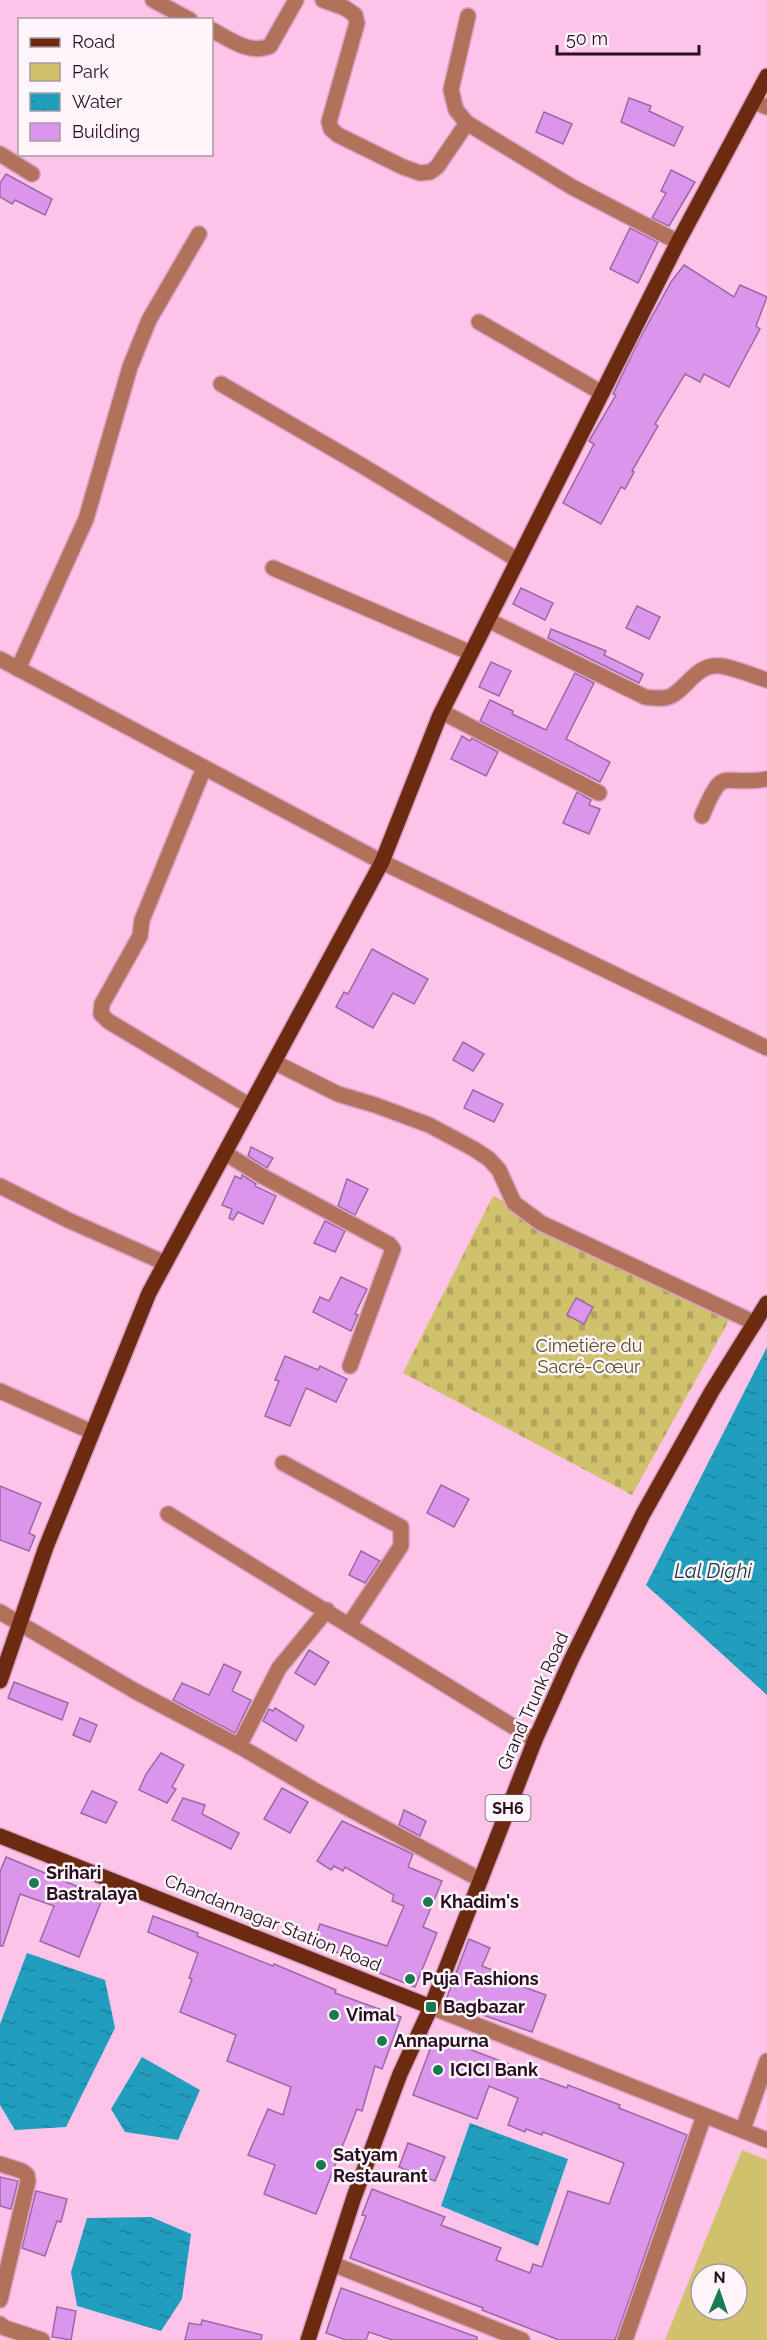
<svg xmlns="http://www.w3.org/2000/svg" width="767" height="2340" viewBox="0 0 767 2340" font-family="Raleway,sans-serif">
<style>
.green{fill:#d0c16c;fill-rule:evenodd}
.cemetery{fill:url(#cemetery-stones)}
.water{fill:url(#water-ripples)}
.building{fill:#db96eb;stroke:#9a69a6;stroke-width:1.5}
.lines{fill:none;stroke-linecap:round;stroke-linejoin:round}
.minor-casing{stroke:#d7a2c5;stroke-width:18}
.major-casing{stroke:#d7a2c5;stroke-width:18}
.minor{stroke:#b2715a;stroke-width:15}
.major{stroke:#6c2a10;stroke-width:15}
.poi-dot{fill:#1a7b52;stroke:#fef6fb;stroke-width:2}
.labels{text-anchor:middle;stroke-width:5;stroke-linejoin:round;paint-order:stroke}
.shield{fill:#fef6fb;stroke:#685462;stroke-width:1.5}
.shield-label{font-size:16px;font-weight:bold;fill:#280e20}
.park-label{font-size:18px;fill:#574f1f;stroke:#fef6fb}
.street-label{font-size:18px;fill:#280e20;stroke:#fef6fb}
.poi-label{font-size:18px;font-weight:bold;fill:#280e20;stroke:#fef6fb;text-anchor:start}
.water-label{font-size:20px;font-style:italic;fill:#1d363e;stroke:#fef6fb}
</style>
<defs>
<pattern id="cemetery-stones" width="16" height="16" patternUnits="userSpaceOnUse" patternTransform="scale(1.5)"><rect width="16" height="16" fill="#d0c16c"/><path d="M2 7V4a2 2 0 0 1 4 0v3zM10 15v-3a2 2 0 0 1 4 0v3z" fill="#b3a55d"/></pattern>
<pattern id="water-ripples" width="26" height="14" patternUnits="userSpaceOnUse" patternTransform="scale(1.5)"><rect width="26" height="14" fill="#219ebe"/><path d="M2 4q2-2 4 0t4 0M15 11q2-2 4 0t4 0" fill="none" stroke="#1d7f9a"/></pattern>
</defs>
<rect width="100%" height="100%" fill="#fec3e9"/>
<path class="green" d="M742 2150 767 2160V2340H665ZM701 2274H737V2310H701Z"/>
<path class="cemetery" d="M493 1196 733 1313 632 1495 403 1373Z"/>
<g class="water">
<path d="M767 1347V1695L646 1585Z"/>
<path d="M27 1953 105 1980 115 2028 66 2127 15 2130 0 2105V2024Z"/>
<path d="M142 2057 200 2090 178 2140 125 2132 111 2109Z"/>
<path d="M470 2123 568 2159 538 2246 441 2206Z"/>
<path d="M151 2217 191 2234 182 2299 161 2331 77 2306 71 2272 87 2218Z"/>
</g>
<g class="building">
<path d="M629 98 651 106 649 111 683 127 674 146 621 122Z"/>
<path d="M544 112 572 124 563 144 536 132Z"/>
<path d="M671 170 695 182 669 226 652 218 666 193 661 191Z"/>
<path d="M6 174 52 199 45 215 15 200 12 204 0 197V183Z"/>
<path d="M630 228 658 242 638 283 610 269Z"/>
<path d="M684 265 734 297 740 285 767 297 756 326 760 329 729 387 704 374 700 382 685 374 655 424 658 426 632 471 634 472 625 489 621 487 601 524 563 503 594 444 589 441 616 395 613 394 638 342 671 282Z"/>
<path d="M521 588 553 603 545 620 513 604Z"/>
<path d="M637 606 660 617 649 639 626 628Z"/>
<path d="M551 629 606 651 604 655 643 674 639 683 548 638Z"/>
<path d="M491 662 511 671 499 696 479 687Z"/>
<path d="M575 673 594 683 566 739 610 762 600 782 480 721 490 700 513 711 512 714 546 730Z"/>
<path d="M462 736 470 741 472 738 498 752 486 776 451 759Z"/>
<path d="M577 792 591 800 589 805 600 809 589 834 563 823Z"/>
<path d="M372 949 428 979 414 1004 393 993 373 1028 336 1007 344 992 348 994Z"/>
<path d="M463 1042 484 1054 473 1071 453 1060Z"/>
<path d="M473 1090 503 1104 494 1122 464 1108Z"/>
<path d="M251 1147 273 1158 267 1168 248 1156Z"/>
<path d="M242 1175 256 1184 255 1186 276 1196 263 1224 238 1212 233 1220 229 1218 232 1209 222 1205 235 1176 241 1179Z"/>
<path d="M347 1179 368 1189 355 1215 338 1206Z"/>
<path d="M325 1221 345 1231 335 1252 314 1243Z"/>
<path d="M341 1277 367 1289 355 1314 358 1315 351 1331 313 1312 320 1297 329 1301Z"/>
<path d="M576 1298 593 1307 584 1324 567 1315Z"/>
<path d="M285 1356 318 1370 320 1366 347 1379 336 1402 306 1388 290 1426 265 1416 279 1381 275 1380Z"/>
<path d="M441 1485 469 1499 454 1527 427 1513Z"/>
<path d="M0 1486 41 1503 29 1533 35 1536 29 1551 0 1540Z"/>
<path d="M361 1551 380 1561 365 1583 349 1575Z"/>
<path d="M309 1650 329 1662 315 1685 295 1673Z"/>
<path d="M224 1664 241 1672 232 1691 251 1700 235 1733 173 1700 182 1683 209 1695Z"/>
<path d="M14 1682 68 1703 62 1720 8 1698Z"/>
<path d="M275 1708 304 1726 296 1741 263 1721 269 1709 273 1711Z"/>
<path d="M80 1718 97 1725 90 1742 73 1735Z"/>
<path d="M161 1753 184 1765 172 1787 176 1789 167 1803 139 1790 146 1774Z"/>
<path d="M282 1788 308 1802 290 1833 264 1819Z"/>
<path d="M92 1791 117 1802 106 1823 81 1813Z"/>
<path d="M183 1798 205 1805 202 1814 239 1833 231 1849 172 1820Z"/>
<path d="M404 1810 426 1821 420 1836 399 1825Z"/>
<path d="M342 1821 413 1854 408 1867 442 1881 423 1927 437 1933 415 1987 377 1972 379 1967 313 1944 320 1924 387 1946 404 1906 392 1901 394 1895 345 1867 343 1871 334 1866 331 1870 317 1861Z"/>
<path d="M6 1857 103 1897 79 1957 40 1941 54 1906 20 1894 3 1946H0V1872Z"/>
<path d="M153 1916 198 1933 197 1936 273 1966 274 1964 336 1990 335 1993 401 2017 382 2069 375 2066 362 2111 357 2109 316 2214 264 2194 275 2165 248 2155 268 2109 283 2115 291 2087 227 2061 236 2035 180 2012 192 1979 189 1978 198 1953 148 1932Z"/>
<path d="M469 1939 490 1948 482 1966 495 1971 493 1976 546 1995 532 2032 477 2013 451 2001 447 1997Z"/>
<path d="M435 2036 524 2070 523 2072 567 2088 568 2085 620 2105 619 2108 687 2135 615 2340H559L482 2310 483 2308 350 2258 366 2216 362 2215 372 2189 445 2217 441 2225 501 2248 496 2260 530 2273 533 2264 542 2267 568 2191 609 2204 624 2163 543 2132 542 2135 526 2129 525 2132 508 2125 518 2098 489 2086 477 2119 413 2095Z"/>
<path d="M408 2143 445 2157 435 2181 399 2167Z"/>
<path d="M0 2177 18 2181 11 2209 0 2206Z"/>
<path d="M36 2191 67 2199 61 2222 57 2221 45 2256 22 2248Z"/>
<path d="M341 2288 477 2337V2340H392L369 2332 366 2340H346L326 2333Z"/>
<path d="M57 2307 76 2311 71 2340 52 2337Z"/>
<path d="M202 2320 262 2335 261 2340H185L189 2323 201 2325Z"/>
</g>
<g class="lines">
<g class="minor-casing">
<g id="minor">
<path d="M153 0 190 20"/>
<path d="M323 0 345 8 355 15 357 23 329 122 331 129 338 135 403 167 420 173 430 172 437 167 467 123"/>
<path d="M468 16 451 90 456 110 467 123 572 187 678 242"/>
<path d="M212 30C229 39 250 55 270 46L296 0"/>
<path d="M754 102 767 107"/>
<path d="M0 154 32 174"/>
<path d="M479 322 602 393"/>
<path d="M221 384 361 465 518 560"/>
<path d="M273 568 471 653"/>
<path d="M488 620 645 697C654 698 665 700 673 695 690 684 697 664 721 666 736 668 753 676 767 680"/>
<path d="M0 659 382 862 767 1048"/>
<path d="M18 669 86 519 130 367 149 320 199 234"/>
<path d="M442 712 599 793"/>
<path d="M204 768 142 920 140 936 102 1004 101 1014 108 1021 250 1106"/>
<path d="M702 816C724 763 721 787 767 779"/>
<path d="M274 1062 338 1094 375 1105 429 1125 474 1149 489 1159 499 1170 514 1203 541 1223 755 1323"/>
<path d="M225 1153 262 1176 389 1244 393 1249 350 1366"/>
<path d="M0 1186 68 1220 165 1263"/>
<path d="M0 1391 92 1432"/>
<path d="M283 1463 401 1527V1546L349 1625"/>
<path d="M168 1514 535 1740"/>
<path d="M0 1612 135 1691 239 1746 316 1791 479 1879"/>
<path d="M239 1746 279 1668 327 1610"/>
<path d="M431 2007 767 2140"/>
<path d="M743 2129 767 2061"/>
<path d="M0 2164 22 2171 27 2175 28 2181 0 2300"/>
<path d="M333 2264 522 2340"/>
<path d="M0 2324 5 2328 42 2340"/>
<path d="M625 2340 704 2116"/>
</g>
</g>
<g class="major-casing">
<g id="major">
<path d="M0 1681 46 1547 149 1293 382 862 440 715 678 242 767 76"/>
<path d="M0 1836 431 2007"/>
<path d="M308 2340 354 2197 400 2074 431 2007 535 1740 571 1660 643 1514 712 1391 767 1303"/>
</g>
</g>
<use href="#minor" class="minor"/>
<use href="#major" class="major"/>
</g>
<g class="poi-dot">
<circle cx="34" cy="1883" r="6"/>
<circle cx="428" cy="1902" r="6"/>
<circle cx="410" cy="1979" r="6"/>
<rect x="425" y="2001" width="12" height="12" rx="3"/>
<circle cx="334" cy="2015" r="6"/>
<circle cx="382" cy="2041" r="6"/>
<circle cx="438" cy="2070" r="6"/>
<circle cx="321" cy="2165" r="6"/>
</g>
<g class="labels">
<rect class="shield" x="485.5" y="1795" width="45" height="26" rx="4.5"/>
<g class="shield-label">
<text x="508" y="1814">SH6</text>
</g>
<g class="park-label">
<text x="589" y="1352">Cimetière du<tspan x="589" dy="21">Sacré-Cœur</tspan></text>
</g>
<g class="street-label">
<text transform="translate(533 1701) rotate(-66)" y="6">Grand Trunk Road</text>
<text transform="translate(273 1923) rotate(22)" y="6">Chandannagar Station Road</text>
</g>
<g class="poi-label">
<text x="46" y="1879">Srihari<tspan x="46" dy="21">Bastralaya</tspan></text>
<text x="440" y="1908">Khadim's</text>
<text x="422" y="1985">Puja Fashions</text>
<text x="443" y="2013">Bagbazar</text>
<text x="346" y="2021">Vimal</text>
<text x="394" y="2047">Annapurna</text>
<text x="450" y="2076">ICICI Bank</text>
<text x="333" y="2161">Satyam<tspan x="333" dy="21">Restaurant</tspan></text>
</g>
<g class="water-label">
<text x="713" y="1578">Lal Dighi</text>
</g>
</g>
<rect x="18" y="18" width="195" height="138" fill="#fef6fb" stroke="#a899a3" stroke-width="1.5"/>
<rect x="30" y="38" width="30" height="9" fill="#6c2a10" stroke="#a899a3" stroke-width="1.5"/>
<text x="72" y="48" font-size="18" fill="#280e20">Road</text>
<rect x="30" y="63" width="30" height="18" fill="#d0c16c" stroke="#a899a3" stroke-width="1.5"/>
<text x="72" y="78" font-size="18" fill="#280e20">Park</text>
<rect x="30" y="93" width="30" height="18" fill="url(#water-ripples)" stroke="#a899a3" stroke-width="1.5"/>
<text x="72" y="108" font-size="18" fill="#280e20">Water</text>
<rect x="30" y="123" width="30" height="18" fill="#db96eb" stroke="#a899a3" stroke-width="1.5"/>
<text x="72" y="138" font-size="18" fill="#280e20">Building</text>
<g transform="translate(719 2292) rotate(2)"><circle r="28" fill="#fef6fb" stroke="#a899a3" stroke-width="1.5"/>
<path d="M0-4.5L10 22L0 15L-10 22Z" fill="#1a7b52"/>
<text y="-9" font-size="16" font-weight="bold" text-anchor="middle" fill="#280e20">N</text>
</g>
<path d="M557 45v9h142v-9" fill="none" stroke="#280e20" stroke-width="3"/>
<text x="566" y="45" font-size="18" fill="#280e20" stroke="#fef6fb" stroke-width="4.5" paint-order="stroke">50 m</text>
</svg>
